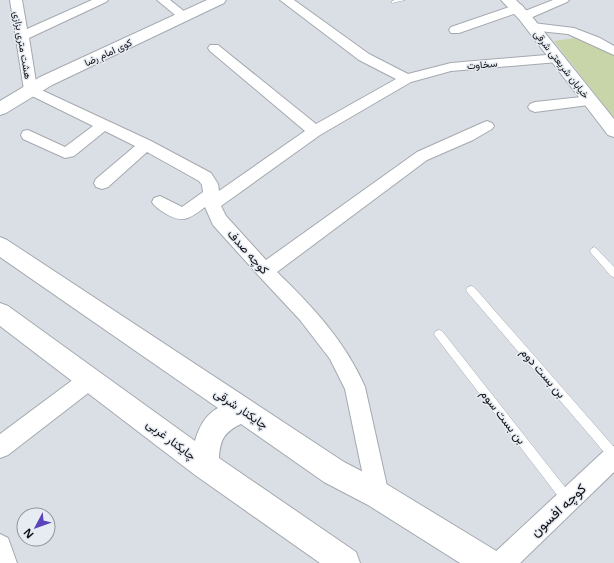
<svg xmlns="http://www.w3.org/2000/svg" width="614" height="563" viewBox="0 0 614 563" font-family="'Open Sans',Vazirmatn,sans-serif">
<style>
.green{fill:#c8d5a9}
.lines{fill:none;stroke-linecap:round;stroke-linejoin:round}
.service-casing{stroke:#a4a9b0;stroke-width:1}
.minor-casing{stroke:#a4a9b0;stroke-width:2}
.tertiary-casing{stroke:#a4a9b0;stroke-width:2}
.primary-casing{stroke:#a4a9b0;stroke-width:2}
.service{fill:#fff;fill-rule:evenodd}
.minor{fill:#fff;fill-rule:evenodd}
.tertiary{fill:#fff;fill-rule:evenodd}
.primary{fill:#fff;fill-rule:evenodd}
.labels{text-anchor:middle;stroke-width:3;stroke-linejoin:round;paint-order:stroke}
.far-street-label{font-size:10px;fill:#0f1013;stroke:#e7ecf3}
.street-label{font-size:12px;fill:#0f1013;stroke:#e7ecf3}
.near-street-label{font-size:14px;fill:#0f1013;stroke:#e7ecf3}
</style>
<rect width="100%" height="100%" fill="#dadfe6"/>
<path class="green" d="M575 38 614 53V118L554 41Z"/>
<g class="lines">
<g class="service-casing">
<g id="service">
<path d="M395 0H405L392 3V1Z"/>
<path d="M594 247 597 249 614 267V277L611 276 591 253 590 251 591 249Z"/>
<path d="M471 286 474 287 614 447V460L610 459 468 293 466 290 468 287Z"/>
<path d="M439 330 442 331 572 496 574 500 572 504 568 506 564 504 436 337 434 334 436 331Z"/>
</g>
</g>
<g class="minor-casing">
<g id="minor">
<path d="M10 0H22L27 29 92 0H108L106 2 29 38 37 88 151 141 211 173 218 184 219 191 305 131 210 51 208 48 210 45H218L316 124 396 79 359 60 280 0H294L369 54 408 74 451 63 558 54 563 55 564 58 563 61 558 62 451 71 411 82 320 135 221 206 226 216 266 260 417 152 482 123 487 121 492 123 494 126 492 129 473 140 427 160 277 272C312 306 345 341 365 387L389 495 386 503 378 506 370 503 367 495 345 389 330 359 300 320 259 276 213 225 205 207C188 220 182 224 163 212 159 209 155 207 152 202L154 198 160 196 182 207 203 192 202 185 199 181 147 152 108 187 102 189 96 187 94 183 96 179 135 146 105 131 74 156 65 158 23 139 21 135 23 131 28 130 65 147 93 126 26 93 24 90Z"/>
<path d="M157 0H170L190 16 188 19H180Z"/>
<path d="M553 0H569L567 2 528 19H520L518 16 520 13Z"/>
<path d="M518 4 522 5 524 8 522 11 459 33H451L449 30 451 27Z"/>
<path d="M533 23 574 28 600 38 614 46V55L568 34 529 30 527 27 529 24Z"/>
<path d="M591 96 596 98 598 101 596 104 535 112 530 110 528 107 530 104 535 102Z"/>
<path d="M89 370 96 373 99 380 96 387 8 455 0 458V434L82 373Z"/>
<path d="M614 446V472L520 563H490L493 554 606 449Z"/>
<path d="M0 534 8 538 17 563H0Z"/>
</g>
</g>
<g class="tertiary-casing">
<g id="tertiary">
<path d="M207 0H226L224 3 52 85 6 113 0 115V101L40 77Z"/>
<path d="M501 0H516L529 13 614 119V137L608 135 519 19Z"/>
</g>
</g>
<g class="primary-casing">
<path id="primary" d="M0 237 7 240 344 462 388 485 498 552 502 563H460L368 505 324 482 241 424C224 432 220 440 219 458L356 552 360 563H320L195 475 0 326V303L8 306 195 441C199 427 205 415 218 408L0 257Z"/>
</g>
<use href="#service" class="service"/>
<use href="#minor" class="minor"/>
<use href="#tertiary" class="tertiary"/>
<use href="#primary" class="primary"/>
</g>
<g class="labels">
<g class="far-street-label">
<text transform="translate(23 45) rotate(80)" y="4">هشت متری بزازی</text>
<text transform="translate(108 52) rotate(-25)" y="4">کوی امام رضا</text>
<text transform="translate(482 64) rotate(-5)" y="4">سخاوت</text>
<text transform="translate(562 64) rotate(52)" y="4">خیابان شریعتی شرقی</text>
</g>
<g class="street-label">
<text transform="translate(248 252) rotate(48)" y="4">کوچه صدف</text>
<text transform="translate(543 373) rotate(49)" y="4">بن بست دوم</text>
<text transform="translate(241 409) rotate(34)" y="4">چایکنار شرقی</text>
<text transform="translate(503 417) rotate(52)" y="4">بن بست سوم</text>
<text transform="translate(171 440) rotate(37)" y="4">چایکنار غربی</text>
</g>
<g class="near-street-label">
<text transform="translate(558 510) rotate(-43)" y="5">كوچه افسون</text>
</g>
</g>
<g transform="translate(36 527) rotate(229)"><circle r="19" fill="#e7ecf3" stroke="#919499"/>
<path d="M0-3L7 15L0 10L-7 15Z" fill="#5a43bb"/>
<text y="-6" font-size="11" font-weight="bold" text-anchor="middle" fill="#0f1013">N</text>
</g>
</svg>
